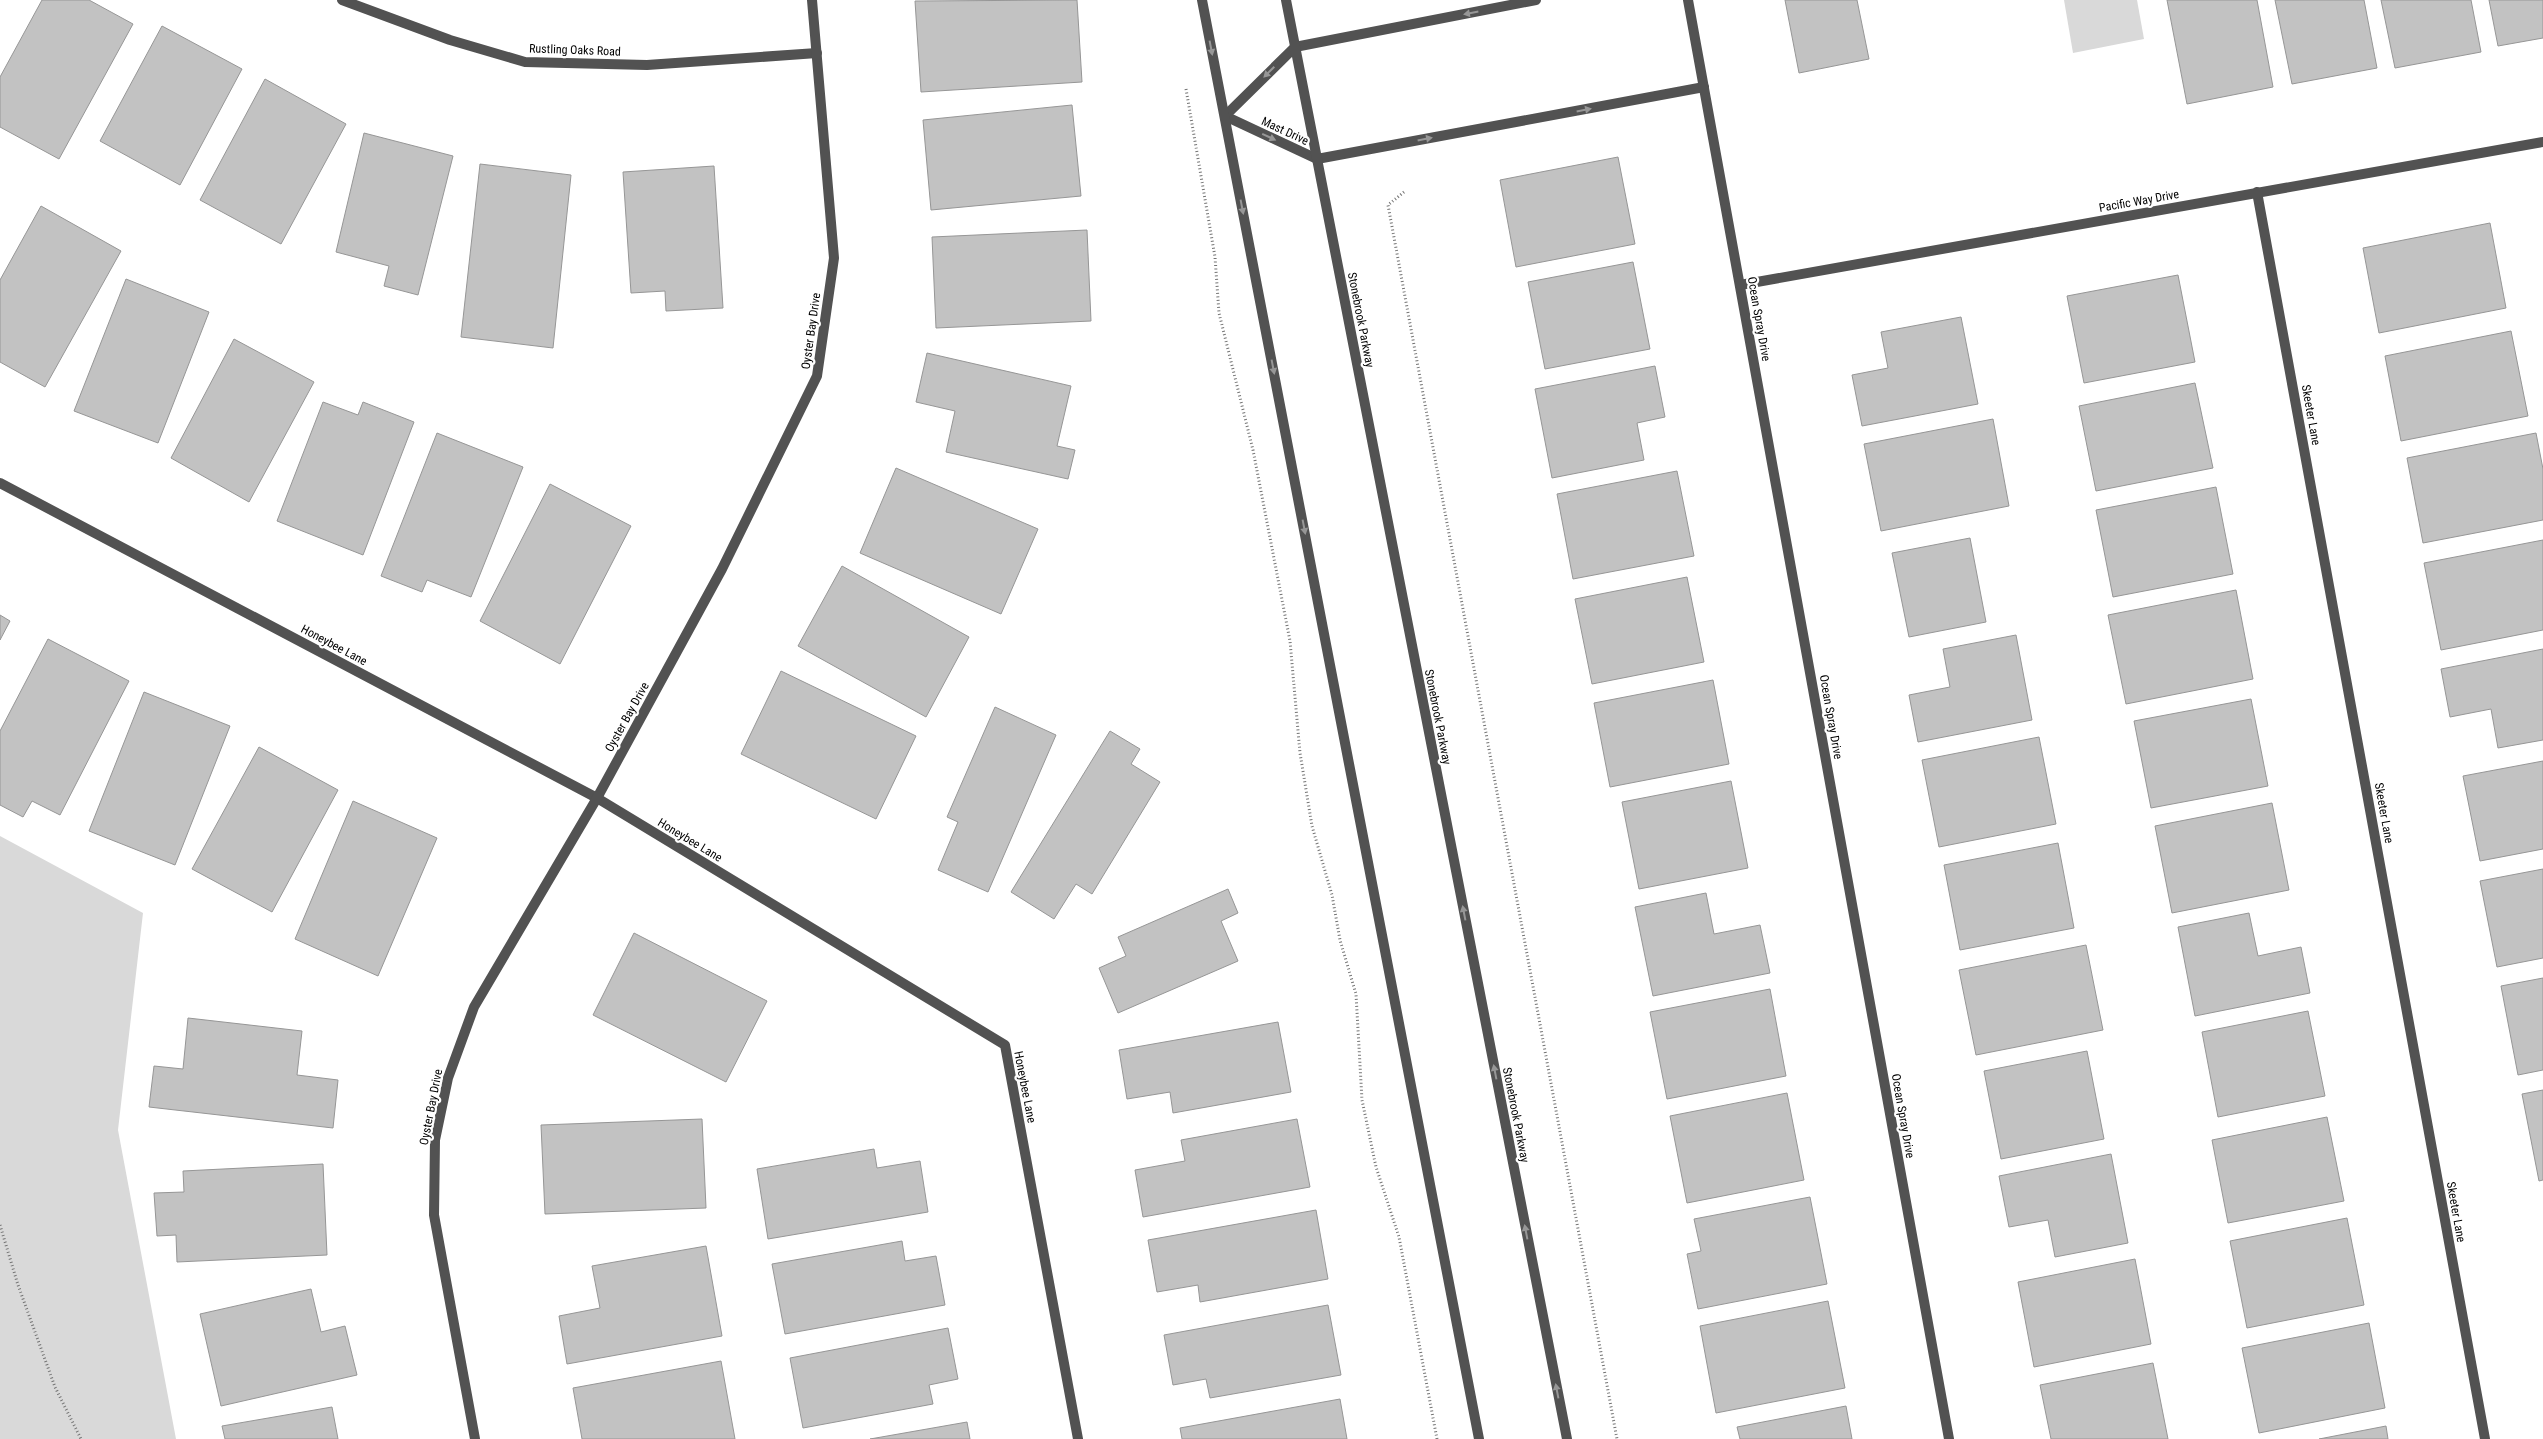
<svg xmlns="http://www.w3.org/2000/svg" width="2543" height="1439" viewBox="0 0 2543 1439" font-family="'Roboto Condensed',sans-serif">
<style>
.green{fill:#d9d9d9}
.building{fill:#c2c2c2;stroke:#969696}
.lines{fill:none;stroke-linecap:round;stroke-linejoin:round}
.path{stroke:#747474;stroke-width:3;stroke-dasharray:1 2.5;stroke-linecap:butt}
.minor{stroke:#525252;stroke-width:10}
.tertiary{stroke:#525252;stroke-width:10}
.oneway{fill:#979797}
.labels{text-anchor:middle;stroke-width:4.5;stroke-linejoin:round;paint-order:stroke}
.street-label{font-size:12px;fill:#000;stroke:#fff}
</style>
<rect width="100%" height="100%" fill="#fff"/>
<g class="green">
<path d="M2064 0H2137L2144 39 2073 53Z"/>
<path d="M0 836 143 913 118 1130 176 1439H0Z"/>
</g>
<g class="building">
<path d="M42 0H89L133 24 59 159 0 127V77Z"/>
<path d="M1077 0 1082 82 921 92 915 1Z"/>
<path d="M1785 0H1857L1869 59 1799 73Z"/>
<path d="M2167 0H2257L2273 87 2187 104Z"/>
<path d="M2275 0H2364L2377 68 2292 84Z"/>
<path d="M2381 0H2471L2481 52 2395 68Z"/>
<path d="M2489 0H2543V38L2498 46Z"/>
<path d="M162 26 242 69 180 185 100 141Z"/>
<path d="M265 79 346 124 281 244 200 200Z"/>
<path d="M1072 105 1081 196 931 210 923 120Z"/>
<path d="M364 133 453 156 418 295 384 286 389 266 336 252Z"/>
<path d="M1618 157 1635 244 1516 267 1500 180Z"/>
<path d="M480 164 571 175 553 348 461 337Z"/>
<path d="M714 166 723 308 666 311 665 291 631 293 623 172Z"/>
<path d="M41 206 121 251 45 387 0 362V280Z"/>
<path d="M2490 223 2506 308 2379 333 2363 248Z"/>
<path d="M1087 230 1091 321 936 328 932 237Z"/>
<path d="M1633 262 1650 349 1545 369 1528 282Z"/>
<path d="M2178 275 2195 362 2084 383 2067 296Z"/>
<path d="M126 279 209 312 158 443 74 411Z"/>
<path d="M1961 317 1978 404 1862 426 1852 375 1888 368 1881 332Z"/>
<path d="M2511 331 2528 416 2401 441 2385 356Z"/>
<path d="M234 339 314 382 249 502 171 458Z"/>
<path d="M927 353 1071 386 1057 446 1075 450 1068 479 946 452 955 411 916 402Z"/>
<path d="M1655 366 1665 417 1637 423 1644 460 1552 478 1535 389Z"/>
<path d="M2195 383 2213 468 2096 491 2079 406Z"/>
<path d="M323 402 358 415 363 402 414 422 363 555 277 521Z"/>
<path d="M1993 419 2009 506 1881 531 1864 444Z"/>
<path d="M437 433 523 467 471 597 427 580 422 592 381 576Z"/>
<path d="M2536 433 2543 469V520L2423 543 2407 458Z"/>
<path d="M896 468 1038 529 1001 614 860 553Z"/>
<path d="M1677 471 1694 556 1573 579 1557 494Z"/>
<path d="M550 484 631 526 560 664 480 621Z"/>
<path d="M2216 487 2233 574 2113 597 2096 510Z"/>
<path d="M1970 538 1986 622 1909 637 1892 553Z"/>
<path d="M2543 540V630L2441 650 2424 563Z"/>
<path d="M842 566 969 637 926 717 798 646Z"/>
<path d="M1687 577 1704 662 1592 684 1575 599Z"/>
<path d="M2236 590 2253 679 2126 704 2108 615Z"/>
<path d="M0 615 10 621 0 640Z"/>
<path d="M2016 635 2032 720 1918 742 1909 695 1950 687 1943 649Z"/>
<path d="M48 639 129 681 60 815 32 801 23 817 0 805V731Z"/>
<path d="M2543 649V740L2498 748 2491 709 2450 717 2441 669Z"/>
<path d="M781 671 916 736 876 819 741 754Z"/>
<path d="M1713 680 1729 764 1610 787 1594 703Z"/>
<path d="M144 692 230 726 175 865 89 831Z"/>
<path d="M2251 699 2268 786 2151 808 2134 721Z"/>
<path d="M995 707 1056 735 988 892 938 870 958 822 947 817Z"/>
<path d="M1110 731 1140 749 1131 764 1160 782 1092 894 1076 884 1054 919 1011 892Z"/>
<path d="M2039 737 2056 824 1939 847 1922 760Z"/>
<path d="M259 747 338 790 272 912 192 869Z"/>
<path d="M2543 761V849L2480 861 2463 776Z"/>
<path d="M1731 781 1748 868 1639 889 1622 802Z"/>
<path d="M353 801 437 838 378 976 295 939Z"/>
<path d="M2272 803 2289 890 2172 913 2155 826Z"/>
<path d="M2058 843 2074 928 1960 950 1944 865Z"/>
<path d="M2543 869V958L2497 967 2480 881Z"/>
<path d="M1228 889 1238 913 1221 921 1238 961 1118 1013 1099 968 1126 956 1118 937Z"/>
<path d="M1706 893 1714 934 1760 925 1770 973 1653 996 1635 907Z"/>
<path d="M2249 913 2258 956 2301 947 2310 993 2195 1016 2178 927Z"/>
<path d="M634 933 767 1001 726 1082 593 1015Z"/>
<path d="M2086 945 2103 1030 1976 1055 1959 970Z"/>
<path d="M2543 978V1070L2518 1075 2501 986Z"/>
<path d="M1770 989 1786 1076 1667 1099 1650 1012Z"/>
<path d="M2308 1011 2325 1096 2218 1117 2202 1032Z"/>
<path d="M188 1018 302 1031 297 1075 338 1080 333 1128 149 1107 154 1066 183 1069Z"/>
<path d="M1278 1022 1291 1092 1173 1113 1170 1092 1127 1099 1119 1050Z"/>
<path d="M2087 1051 2104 1139 2001 1159 1984 1071Z"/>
<path d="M2543 1090V1180L2539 1181 2522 1094Z"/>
<path d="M1787 1093 1804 1180 1687 1203 1670 1116Z"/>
<path d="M2327 1117 2344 1201 2228 1223 2212 1140Z"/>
<path d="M702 1119 706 1208 545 1214 541 1125Z"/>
<path d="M1297 1119 1310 1187 1143 1217 1135 1170 1185 1161 1181 1140Z"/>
<path d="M874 1149 877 1168 920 1161 928 1212 768 1239 757 1169Z"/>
<path d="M2111 1154 2128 1243 2055 1257 2048 1220 2009 1227 1999 1176Z"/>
<path d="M323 1164 327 1255 177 1262 176 1235 157 1236 154 1193 184 1192 183 1171Z"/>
<path d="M1810 1197 1827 1284 1698 1309 1687 1254 1701 1251 1694 1219Z"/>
<path d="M1316 1210 1328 1279 1200 1302 1198 1285 1157 1292 1148 1240Z"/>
<path d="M2347 1218 2364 1305 2247 1328 2230 1241Z"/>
<path d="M902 1241 905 1261 936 1256 945 1305 785 1334 772 1264Z"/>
<path d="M706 1246 722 1336 567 1364 559 1316 600 1308 592 1266Z"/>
<path d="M2135 1259 2151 1344 2034 1367 2018 1282Z"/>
<path d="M311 1289 321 1332 345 1326 357 1375 221 1406 200 1314Z"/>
<path d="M1828 1301 1845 1388 1716 1413 1700 1326Z"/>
<path d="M1328 1305 1341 1375 1210 1398 1206 1379 1173 1385 1164 1335Z"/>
<path d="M2369 1323 2385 1408 2259 1433 2242 1348Z"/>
<path d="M948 1328 958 1379 929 1385 933 1404 803 1428 790 1358Z"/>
<path d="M721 1361 735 1439H582L573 1388Z"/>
<path d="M2153 1363 2168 1439H2051L2040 1385Z"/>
<path d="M1340 1399 1347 1439H1182L1180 1428Z"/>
<path d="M1846 1406 1852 1439H1740L1737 1427Z"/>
<path d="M332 1407 338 1439H225L222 1426Z"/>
<path d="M967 1422 970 1439H870Z"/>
<path d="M2386 1426 2388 1439H2319Z"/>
</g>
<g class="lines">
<g class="path">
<path d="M1186 89 1215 257 1219 313 1253 450 1290 641 1300 753 1312 826 1332 895 1340 940 1356 994 1362 1100 1376 1167 1399 1237 1437 1439"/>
<path d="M1404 192 1388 205 1617 1439"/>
<path d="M0 1225 18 1285 55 1387 81 1439"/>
</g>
<g class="minor">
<path d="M342 0 450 40 525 62 647 65 817 53"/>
<path d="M1536 0 1295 47 1225 116 1317 159 1704 87"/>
<path d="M1688 0 1949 1439"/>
<path d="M2257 192 2485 1439"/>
<path d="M1740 285 2543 142"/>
<path d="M0 483 597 798 1005 1045 1078 1439"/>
<path d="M475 1439 434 1215 435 1140 448 1078 474 1007 597 798 722 569 817 376 834 258 812 0"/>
</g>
<g class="tertiary">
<path d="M1202 0 1479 1439"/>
<path d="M1286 0 1567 1439"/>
</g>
</g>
<defs><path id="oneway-solid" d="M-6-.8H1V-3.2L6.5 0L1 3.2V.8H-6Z" transform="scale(1.25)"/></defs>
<g class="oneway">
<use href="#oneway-solid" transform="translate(1471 13) rotate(169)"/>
<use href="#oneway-solid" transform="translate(1211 48) rotate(79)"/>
<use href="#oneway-solid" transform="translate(1269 72) rotate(135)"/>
<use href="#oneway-solid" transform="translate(1584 110) rotate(-11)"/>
<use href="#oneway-solid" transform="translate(1269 137) rotate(25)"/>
<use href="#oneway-solid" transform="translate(1425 139) rotate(-11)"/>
<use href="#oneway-solid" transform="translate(1242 207) rotate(79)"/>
<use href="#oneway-solid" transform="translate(1273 367) rotate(79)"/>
<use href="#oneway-solid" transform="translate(1304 527) rotate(79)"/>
<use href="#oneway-solid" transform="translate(1464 913) rotate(-101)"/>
<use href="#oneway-solid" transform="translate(1495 1072) rotate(-101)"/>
<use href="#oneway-solid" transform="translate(1526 1232) rotate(-101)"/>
<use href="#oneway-solid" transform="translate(1557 1391) rotate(-101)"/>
</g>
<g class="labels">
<g class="street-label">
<text transform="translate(575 50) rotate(2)" y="4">Rustling Oaks Road</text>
<text transform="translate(1285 131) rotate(25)" y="4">Mast Drive</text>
<text transform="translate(2139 201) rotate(-10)" y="4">Pacific Way Drive</text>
<text transform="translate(1759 319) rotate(80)" y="4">Ocean Spray Drive</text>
<text transform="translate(1361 320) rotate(79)" y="4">Stonebrook Parkway</text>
<text transform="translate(811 331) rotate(-82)" y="4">Oyster Bay Drive</text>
<text transform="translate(2311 415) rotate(80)" y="4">Skeeter Lane</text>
<text transform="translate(334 645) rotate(28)" y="4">Honeybee Lane</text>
<text transform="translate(627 717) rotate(-61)" y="4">Oyster Bay Drive</text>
<text transform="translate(1438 717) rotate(79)" y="4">Stonebrook Parkway</text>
<text transform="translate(1831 717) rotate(80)" y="4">Ocean Spray Drive</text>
<text transform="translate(2384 813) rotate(80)" y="4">Skeeter Lane</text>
<text transform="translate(690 840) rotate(31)" y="4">Honeybee Lane</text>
<text transform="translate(1025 1087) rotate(79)" y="4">Honeybee Lane</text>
<text transform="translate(431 1107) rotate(-79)" y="4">Oyster Bay Drive</text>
<text transform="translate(1516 1115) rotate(79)" y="4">Stonebrook Parkway</text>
<text transform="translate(1903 1116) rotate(80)" y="4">Ocean Spray Drive</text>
<text transform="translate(2456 1212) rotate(80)" y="4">Skeeter Lane</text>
</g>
</g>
</svg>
